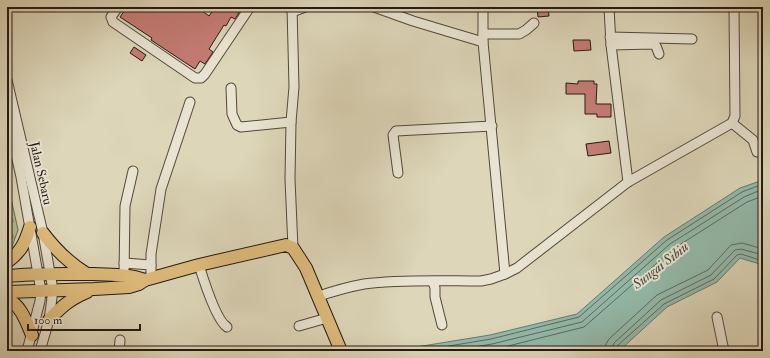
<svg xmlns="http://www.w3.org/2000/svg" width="770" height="358" viewBox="0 0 770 358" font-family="'IM FELL Double Pica',serif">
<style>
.cemetery{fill:url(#cemetery-stones);stroke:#6a6b52}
.water{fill:#93baab;stroke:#67796e}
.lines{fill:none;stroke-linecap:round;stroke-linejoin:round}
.shore{stroke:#5c695e;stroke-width:1}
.building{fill:#c57c75;stroke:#241812}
.minor-casing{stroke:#52483c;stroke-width:11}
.major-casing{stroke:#241812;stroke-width:14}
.minor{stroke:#e9e4d2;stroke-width:9}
.major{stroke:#debb7c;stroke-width:12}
.labels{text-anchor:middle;stroke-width:4;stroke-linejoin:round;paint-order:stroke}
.street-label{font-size:13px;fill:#241812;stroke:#e9e4d2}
.water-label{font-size:14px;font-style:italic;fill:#454940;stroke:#e9e4d2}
</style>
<defs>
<pattern id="cemetery-stones" width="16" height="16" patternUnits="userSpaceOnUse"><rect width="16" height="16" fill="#afbe91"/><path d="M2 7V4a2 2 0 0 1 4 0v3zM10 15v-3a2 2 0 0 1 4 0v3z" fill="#96a37c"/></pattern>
</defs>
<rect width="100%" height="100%" fill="#ddd6b9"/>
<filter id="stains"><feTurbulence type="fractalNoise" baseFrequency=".005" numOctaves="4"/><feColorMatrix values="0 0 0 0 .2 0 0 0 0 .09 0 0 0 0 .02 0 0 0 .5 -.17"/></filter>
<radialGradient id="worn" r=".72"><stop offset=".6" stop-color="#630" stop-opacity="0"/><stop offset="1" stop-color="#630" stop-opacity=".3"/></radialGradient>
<path class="cemetery" d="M7 180 18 230 10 252H7Z"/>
<path class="water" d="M763 180V265L740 258 717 282 667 307 619 351H402L404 349 490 335 577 314 664 237 740 188Z"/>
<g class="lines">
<g class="shore">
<path d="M419 351 491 339 579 317 667 240 742 192 763 184"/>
<path d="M450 351 492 344 582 322 670 244 744 197 763 189"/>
<path d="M488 351 584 327 673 249 747 202 763 196"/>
<path d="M605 351 606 344 609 339 657 295 708 270 731 245 742 243 763 249"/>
<path d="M611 351 614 343 661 300 711 275 735 250 741 249 763 255"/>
<path d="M616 351 617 346 664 304 714 279 737 255 741 254 763 261"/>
</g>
</g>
<g class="building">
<path d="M127 7H197L209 16 215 7H240L242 8 235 19 231 17 226 26 224 25 209 49 213 52 205 64 200 61 195 69 151 40 152 38 120 17Z"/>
<path d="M537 7H548L549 16 538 17Z"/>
<path d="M573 40H590L591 50 574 51Z"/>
<path d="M134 47 146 55 142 61 130 53Z"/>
<path d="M578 81H594V84H597L596 104H611V117H597V114H585V94H566V83L578 84Z"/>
<path d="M609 141 611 153 588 156 586 144Z"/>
</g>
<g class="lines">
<g class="minor-casing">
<g id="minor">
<path d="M118 7 111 17 113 22 195 78H201L205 74 250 7"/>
<path d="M292 7 294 87 291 122 290 179 293 248"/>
<path d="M374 7 413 21 483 42"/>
<path d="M483 7V42L505 274"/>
<path d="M609 7 611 45 628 182"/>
<path d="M292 12 305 7"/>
<path d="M483 34H519L526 30 534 23"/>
<path d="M610 37 692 39"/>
<path d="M611 45 653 44 656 46 659 54"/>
<path d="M7 80 43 233 53 290 49 320 40 351"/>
<path d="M231 88 232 114 237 125 241 127 291 122"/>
<path d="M7 114 21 177 41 291 40 301 27 351"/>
<path d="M732 123 753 140 757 152"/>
<path d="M398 173 393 135 396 131 492 126"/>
<path d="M124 263 151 265"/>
<path d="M199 265C203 278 216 320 227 327"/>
<path d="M124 275 125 206 133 171"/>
<path d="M151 278V254L161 189 190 102"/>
<path d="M433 282 435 288V297L442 325"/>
<path d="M319 296C334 291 348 287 364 284 400 279 444 281 481 281L491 279 505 274 517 268 628 182 732 123 735 116 734 7"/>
<path d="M717 317 724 351"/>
<path d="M299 326 327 318"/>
<path d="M119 351 120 340"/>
</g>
</g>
<g class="major-casing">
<g id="major">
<path d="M43 233C55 249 69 263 87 274"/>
<path d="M7 262C21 252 25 243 30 227"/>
<path d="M7 276C36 273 64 274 94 274 111 275 129 274 145 280"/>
<path d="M7 292 94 289 129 287 139 284 145 280 199 265 286 245 293 248 306 268 341 351"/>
<path d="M7 299C21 305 26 321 32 335"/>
<path d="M49 320C61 307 70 299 87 292"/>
</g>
</g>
<use href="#minor" class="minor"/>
<use href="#major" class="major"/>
</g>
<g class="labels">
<g class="street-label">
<text transform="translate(42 173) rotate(77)" y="5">Jalan Sebaru</text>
</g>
<g class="water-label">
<text transform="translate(660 265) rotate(-38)" y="5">Sungai Sibiu</text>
</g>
</g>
<rect width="770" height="358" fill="none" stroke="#ddd6b9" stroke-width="24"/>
<rect x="8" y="8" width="754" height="342" fill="none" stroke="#241812" stroke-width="2"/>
<rect x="12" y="12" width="746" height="334" fill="none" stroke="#241812"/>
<path d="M28 324v6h112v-6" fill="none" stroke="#241812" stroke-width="2"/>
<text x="34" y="324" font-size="12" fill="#241812" stroke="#e9e4d2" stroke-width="3" paint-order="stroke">100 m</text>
<rect width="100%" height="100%" filter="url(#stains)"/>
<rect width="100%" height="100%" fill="url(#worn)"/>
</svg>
